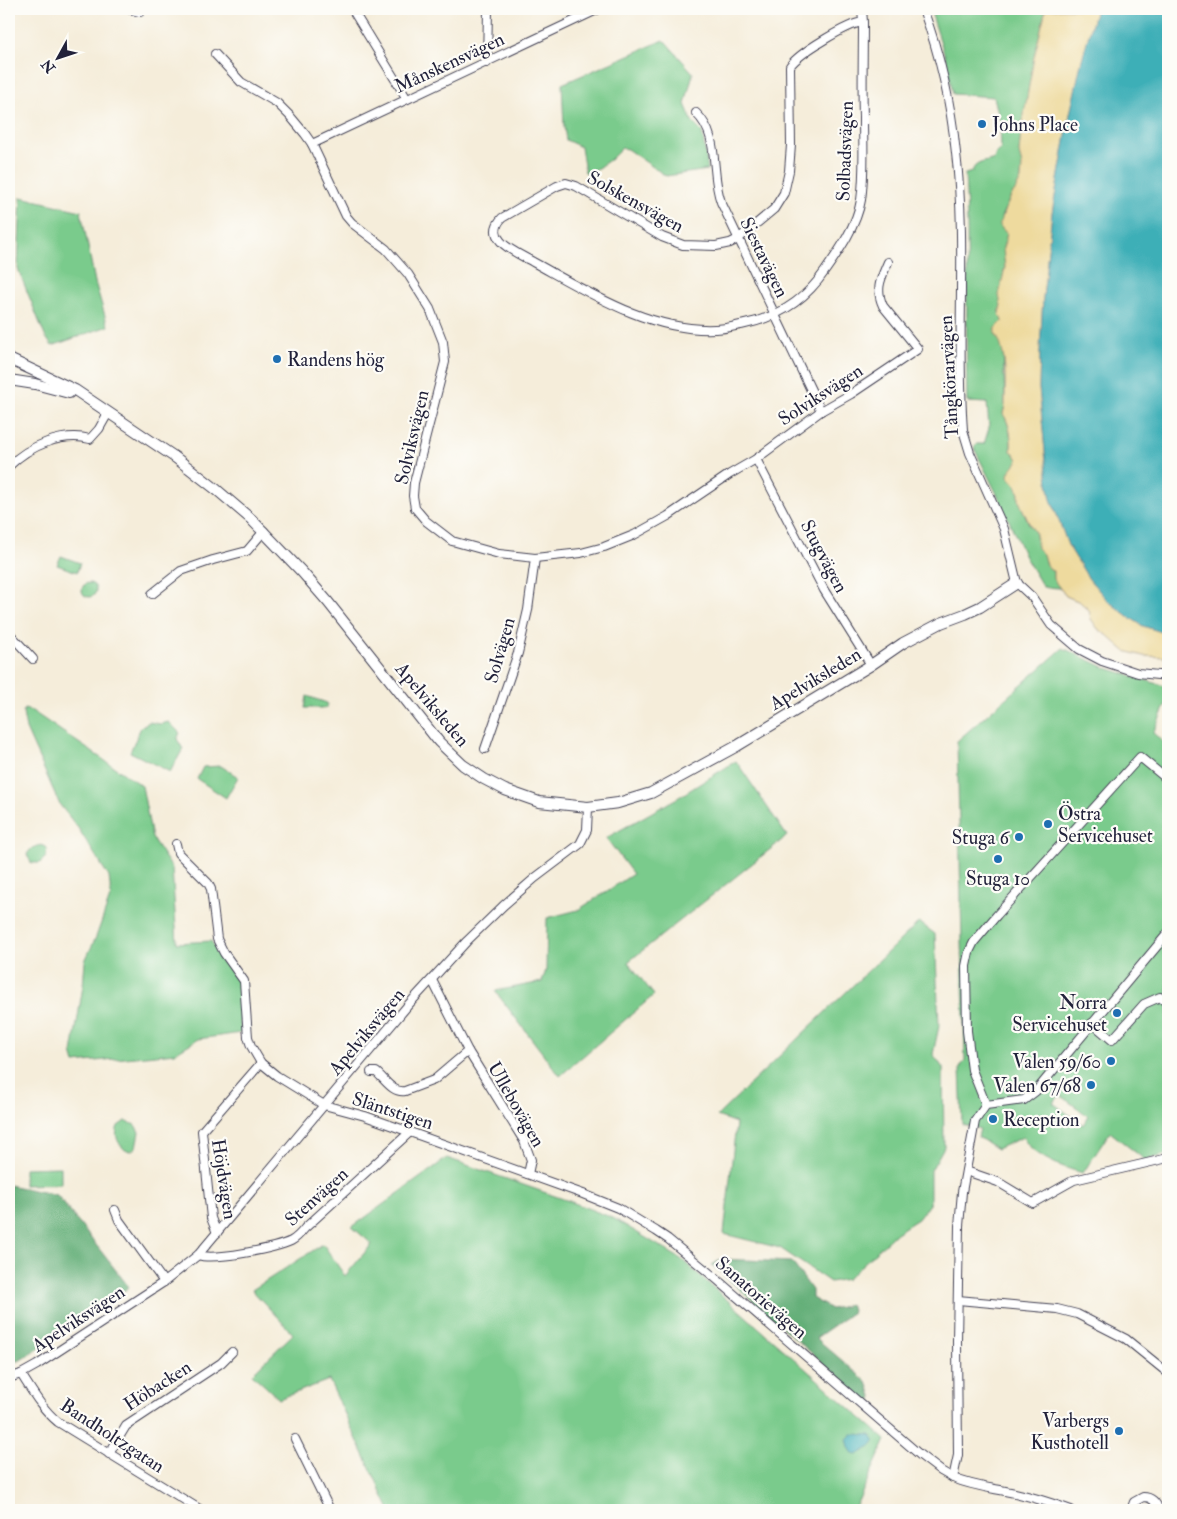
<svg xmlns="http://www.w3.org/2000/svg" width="1177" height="1519" viewBox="0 0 1177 1519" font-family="'IM FELL Double Pica',serif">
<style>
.green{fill:#7acb8c;stroke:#4e7664;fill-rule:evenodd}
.forest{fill:#63af78;stroke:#42685a}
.sand{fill:#eeda9e;stroke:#887e6c}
.water{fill:#3eafb7;stroke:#306879}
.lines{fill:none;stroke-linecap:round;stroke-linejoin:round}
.minor-casing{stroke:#424053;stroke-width:10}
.tertiary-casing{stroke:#424053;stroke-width:12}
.minor{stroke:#fff;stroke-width:8}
.tertiary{stroke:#fff;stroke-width:10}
.poi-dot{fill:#1f6fb2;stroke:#fdfcf7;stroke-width:2}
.labels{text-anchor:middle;stroke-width:4.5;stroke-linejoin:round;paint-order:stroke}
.street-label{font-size:19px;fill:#22223b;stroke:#fdfcf7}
.poi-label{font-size:19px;fill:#22223b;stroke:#fdfcf7;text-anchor:end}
</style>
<rect width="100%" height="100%" fill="#fdfcf7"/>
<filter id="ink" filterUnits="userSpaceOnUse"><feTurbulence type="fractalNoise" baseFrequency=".02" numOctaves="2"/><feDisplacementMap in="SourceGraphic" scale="10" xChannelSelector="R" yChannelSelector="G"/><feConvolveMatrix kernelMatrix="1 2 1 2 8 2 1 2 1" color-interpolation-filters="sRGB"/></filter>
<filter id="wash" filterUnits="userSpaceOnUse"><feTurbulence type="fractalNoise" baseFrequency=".0096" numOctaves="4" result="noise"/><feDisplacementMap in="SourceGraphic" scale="20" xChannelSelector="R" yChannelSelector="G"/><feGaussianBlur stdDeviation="1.12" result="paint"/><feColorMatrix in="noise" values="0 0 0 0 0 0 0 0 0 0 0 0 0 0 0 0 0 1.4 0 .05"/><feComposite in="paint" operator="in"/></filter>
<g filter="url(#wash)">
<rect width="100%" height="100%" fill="#f5edda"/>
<g class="green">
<path d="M930 9H1046L1034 57 1021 132 1019 153 1022 165 1021 179 1015 191 1011 196 1001 217 1002 229 1007 234 1003 248 1005 267 1000 291 1001 306 1000 311 1003 321 995 333 1001 342 1003 349 1005 406 1003 413C1009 423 1012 439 1011 451L1015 454 1018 460 1008 476 1016 485 1019 493V501L1029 524 1036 534 1037 546 1043 554 1046 565 1053 571V579L1060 588 1043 587 1025 557 999 498 974 448 976 444H984L989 428 987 403 967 402C965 326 970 250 965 174L972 172C975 161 985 163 994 159L996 153 1001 149 1000 121 994 97 953 94 947 62Z"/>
<path d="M664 40 693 73 685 104 693 123 702 132 708 170 666 176 627 149 622 148 611 159 589 174 585 172 581 147 566 140 564 127 562 84Z"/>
<path d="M21 197 81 211 95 282 108 326 52 346 45 336 18 269Z"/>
<path d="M61 556 80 563 77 572 57 565Z"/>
<circle cx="89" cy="590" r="7"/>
<path d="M1063 648 1106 668 1168 687 1166 704 1153 733 1168 746V1154L1145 1160 1110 1132 1083 1173C1063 1168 1032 1156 1023 1137L997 1149 978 1137 980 1129 962 1124 960 1068 965 1060 957 741ZM1060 1095 1088 1116 1083 1125 1053 1103Z"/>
<path d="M307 696 327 703V708H305Z"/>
<path d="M24 709 32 711 142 786 152 838 172 868 177 943 211 941 238 982 241 1033 198 1039 175 1053 75 1063 72 1053 83 986 85 961 96 937 111 895 109 877 78 828 60 805 26 729 23 713Z"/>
<path d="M149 722 160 724 169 722 180 733 177 739 183 749 170 772 130 752 141 727Z"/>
<path d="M736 761 787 836 628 962 654 995 560 1076 495 991 542 982 546 970 547 918 578 910 633 874 606 838 679 797Z"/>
<path d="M221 766 238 777 226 798 197 779 203 767Z"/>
<path d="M41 845 47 848 46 857 40 863H31L27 854 32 848Z"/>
<path d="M919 922 935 934 939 1026 933 1054 943 1068 944 1147 930 1172V1203L918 1219 896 1233 847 1279 830 1282 780 1248 724 1234 736 1123 717 1116Z"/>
<path d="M125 1121 135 1125 139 1132 136 1147 131 1151 125 1150C118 1143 114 1136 118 1126Z"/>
<path d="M447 1158 569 1201 613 1218 681 1259 886 1440 854 1510H390L329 1380 279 1399 252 1374 293 1334 252 1290 323 1244 345 1276 372 1244 352 1227Z"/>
<path d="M61 1167V1184L24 1185V1168Z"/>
</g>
<g class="forest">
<path d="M9 1185 57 1195 129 1287 101 1310 19 1361H9Z"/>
<path d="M722 1259 792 1262 812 1290V1298L831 1309 850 1305 853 1312 816 1338 867 1382 873 1399 869 1404 712 1265Z"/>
</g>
<path class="sand" d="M1046 9H1096L1070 114 1052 213 1043 298 1040 350 1039 388 1048 482 1051 499 1068 545 1089 579 1108 601 1129 617 1143 626 1168 634V657L1143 656 1125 651 1107 635 1098 629 1091 619 1089 610 1080 602 1066 596 1053 579V571L1046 565 1043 554 1037 548 1036 534 1029 523 1019 501V493L1016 485 1008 476 1009 472 1018 460 1015 454 1011 451C1012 440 1010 423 1003 414L1005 406C1005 382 1008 354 995 333L996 328 1003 321 999 314 1001 306 999 295 1005 267 1003 248 1007 234 1000 226V222L1011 196 1015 191 1021 179 1022 165 1019 153 1021 132 1034 57Z"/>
<g class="water">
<path d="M1096 9H1168V634L1143 626 1129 617 1108 601 1089 579 1068 545 1051 499 1048 483 1039 388 1040 350 1043 298 1052 213 1070 114 1081 63Z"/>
<path d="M852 1434 871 1435 875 1441 871 1447 857 1455 853 1454 849 1447 847 1439Z"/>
</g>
</g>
<g filter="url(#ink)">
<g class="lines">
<g class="minor-casing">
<g id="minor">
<path d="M128 9 140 12"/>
<path d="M352 9 407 99"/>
<path d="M862 9 863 22C863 54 862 86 863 117 863 144 865 173 861 200 857 225 839 251 825 271 806 299 779 317 745 324 735 326 725 329 715 329 650 332 588 292 533 262 518 253 482 240 502 218L557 186 566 183 576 186 662 237 683 245 716 246 730 243 738 239 774 209 784 193 789 171 791 145 790 66C799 53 847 24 863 22"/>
<path d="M923 9C940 55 951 104 956 153 967 245 956 338 963 430L970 453 1004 529 1017 583 1032 597 1051 625 1079 649 1102 661 1138 673 1168 676"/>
<path d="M215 54 241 82 277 103 290 116 305 134 312 144 346 216 352 223 386 249 408 274 430 309 443 342 445 362 414 483 413 496 415 508 426 521 452 541 499 554 535 558 581 553 604 547 634 535 668 516 730 474 756 459 821 411 851 394 918 349 883 306C875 288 881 279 888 262"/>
<path d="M487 63 488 9"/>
<path d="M696 113C721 137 710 173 721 202L821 411"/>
<path d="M312 144 599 9"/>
<path d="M756 459 824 590 871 665"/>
<path d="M9 466C29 446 62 432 90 439L99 429 108 413"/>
<path d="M152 594 181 571 213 560 247 551 264 531"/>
<path d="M9 633 33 659"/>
<path d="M485 749 518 653 528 610 535 558"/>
<path d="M176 844 178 853 208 883 211 889 217 939 224 953 244 981 248 1037 251 1046 261 1063 277 1076 324 1105 365 1116 583 1194 618 1208 656 1231 668 1239 713 1276 920 1455 941 1471 953 1478 958 1455 957 1341 959 1226 962 1192 975 1121 986 1105 1024 1100 1036 1091 1168 933"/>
<path d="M432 980 468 1051 524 1141 531 1160 528 1174"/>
<path d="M1092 1023 1112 1040 1144 1004 1160 997 1168 1004"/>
<path d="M371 1072H376C385 1079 392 1093 405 1091L434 1080 468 1051"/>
<path d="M986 1105 972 1070 967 1031 966 966 969 952 974 942 997 915 1140 757 1168 780"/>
<path d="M966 1171 998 1182 1033 1203 1074 1180 1168 1158"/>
<path d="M115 1210 119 1220 164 1282"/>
<path d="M217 1233 211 1218 202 1131 261 1063"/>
<path d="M198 1255C214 1261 276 1248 291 1241 297 1238 301 1233 305 1228L410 1132"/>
<path d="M958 1300 1057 1309 1077 1314 1126 1339 1168 1373"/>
<path d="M21 1374C32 1391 42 1409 58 1422L201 1510"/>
<path d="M9 1378 21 1374 37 1365 164 1282 198 1255 409 1004 467 941 504 905 535 878 580 844 587 830 588 807"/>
<path d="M295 1439 330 1510"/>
<path d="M109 1454 126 1426 221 1363 232 1352"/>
<path d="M953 1478C972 1486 991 1488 1010 1492 1031 1496 1051 1503 1071 1510"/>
<path d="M1131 1510 1134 1502 1143 1497C1151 1497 1157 1502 1158 1510"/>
</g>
</g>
<g class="tertiary-casing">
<g id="tertiary">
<path d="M9 359 75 390 176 458 217 490 251 519 302 572 328 602 439 742 463 765 484 779 505 790 539 802 588 807 618 803 651 793 737 746 871 665 903 643 941 623 965 614 980 607 1017 583"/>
<path d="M9 380 35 384 69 393"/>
</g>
</g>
<use href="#minor" class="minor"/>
<use href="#tertiary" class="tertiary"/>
</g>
</g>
<g class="poi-dot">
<circle cx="982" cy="124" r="5"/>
<circle cx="277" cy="359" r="5"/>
<circle cx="1048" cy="824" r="5"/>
<circle cx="1019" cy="837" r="5"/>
<circle cx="998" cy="859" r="5"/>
<circle cx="1117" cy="1013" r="5"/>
<circle cx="1111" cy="1061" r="5"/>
<circle cx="1091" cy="1085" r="5"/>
<circle cx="993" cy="1119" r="5"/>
<circle cx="1119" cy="1431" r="5"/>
</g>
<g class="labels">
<g class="street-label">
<text transform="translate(449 62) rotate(-25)" y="7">Månskensvägen</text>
<text transform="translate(844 151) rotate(-88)" y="7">Solbadsvägen</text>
<text transform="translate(636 201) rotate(29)" y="7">Solskensvägen</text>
<text transform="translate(765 257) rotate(64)" y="7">Siestavägen</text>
<text transform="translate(948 377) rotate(-93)" y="7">Tångkörarvägen</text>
<text transform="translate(820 394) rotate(-33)" y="7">Solviksvägen</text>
<text transform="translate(411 437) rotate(-77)" y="7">Solviksvägen</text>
<text transform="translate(825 556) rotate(62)" y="7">Stugvägen</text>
<text transform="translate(499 650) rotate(-74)" y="7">Solvägen</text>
<text transform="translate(815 678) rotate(-31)" y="7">Apelviksleden</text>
<text transform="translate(433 704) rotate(50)" y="7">Apelviksleden</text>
<text transform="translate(366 1031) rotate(-50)" y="7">Apelviksvägen</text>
<text transform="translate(517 1104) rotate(60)" y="7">Ullebovägen</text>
<text transform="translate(393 1110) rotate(18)" y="7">Släntstigen</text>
<text transform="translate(225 1179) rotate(81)" y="7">Höjdvägen</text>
<text transform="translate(316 1196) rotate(-42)" y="7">Stenvägen</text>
<text transform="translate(762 1297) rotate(41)" y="7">Sanatorievägen</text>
<text transform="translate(78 1318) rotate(-33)" y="7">Apelviksvägen</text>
<text transform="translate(157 1385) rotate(-33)" y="7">Höbacken</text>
<text transform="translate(113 1435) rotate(33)" y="7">Bandholtzgatan</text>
</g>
<g class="poi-label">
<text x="992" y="131" text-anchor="start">Johns Place</text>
<text x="287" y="366" text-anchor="start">Randens hög</text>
<text x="1058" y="820" text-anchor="start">Östra<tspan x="1058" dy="22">Servicehuset</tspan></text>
<text x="1009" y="844">Stuga 6</text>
<text x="998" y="885" text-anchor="middle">Stuga 10</text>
<text x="1107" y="1009">Norra<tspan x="1107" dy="22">Servicehuset</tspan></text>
<text x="1101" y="1068">Valen 59/60</text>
<text x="1081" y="1092">Valen 67/68</text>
<text x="1003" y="1126" text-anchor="start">Reception</text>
<text x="1109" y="1427">Varbergs<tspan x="1109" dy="22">Kusthotell</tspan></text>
</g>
</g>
<rect width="1177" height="1519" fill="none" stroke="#fdfcf7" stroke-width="30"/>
<g transform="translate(58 58) rotate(230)" stroke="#fdfcf7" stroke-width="4" paint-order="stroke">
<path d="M0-4L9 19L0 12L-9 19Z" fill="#22223b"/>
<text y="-8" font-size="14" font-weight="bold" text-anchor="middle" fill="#22223b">N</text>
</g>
</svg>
